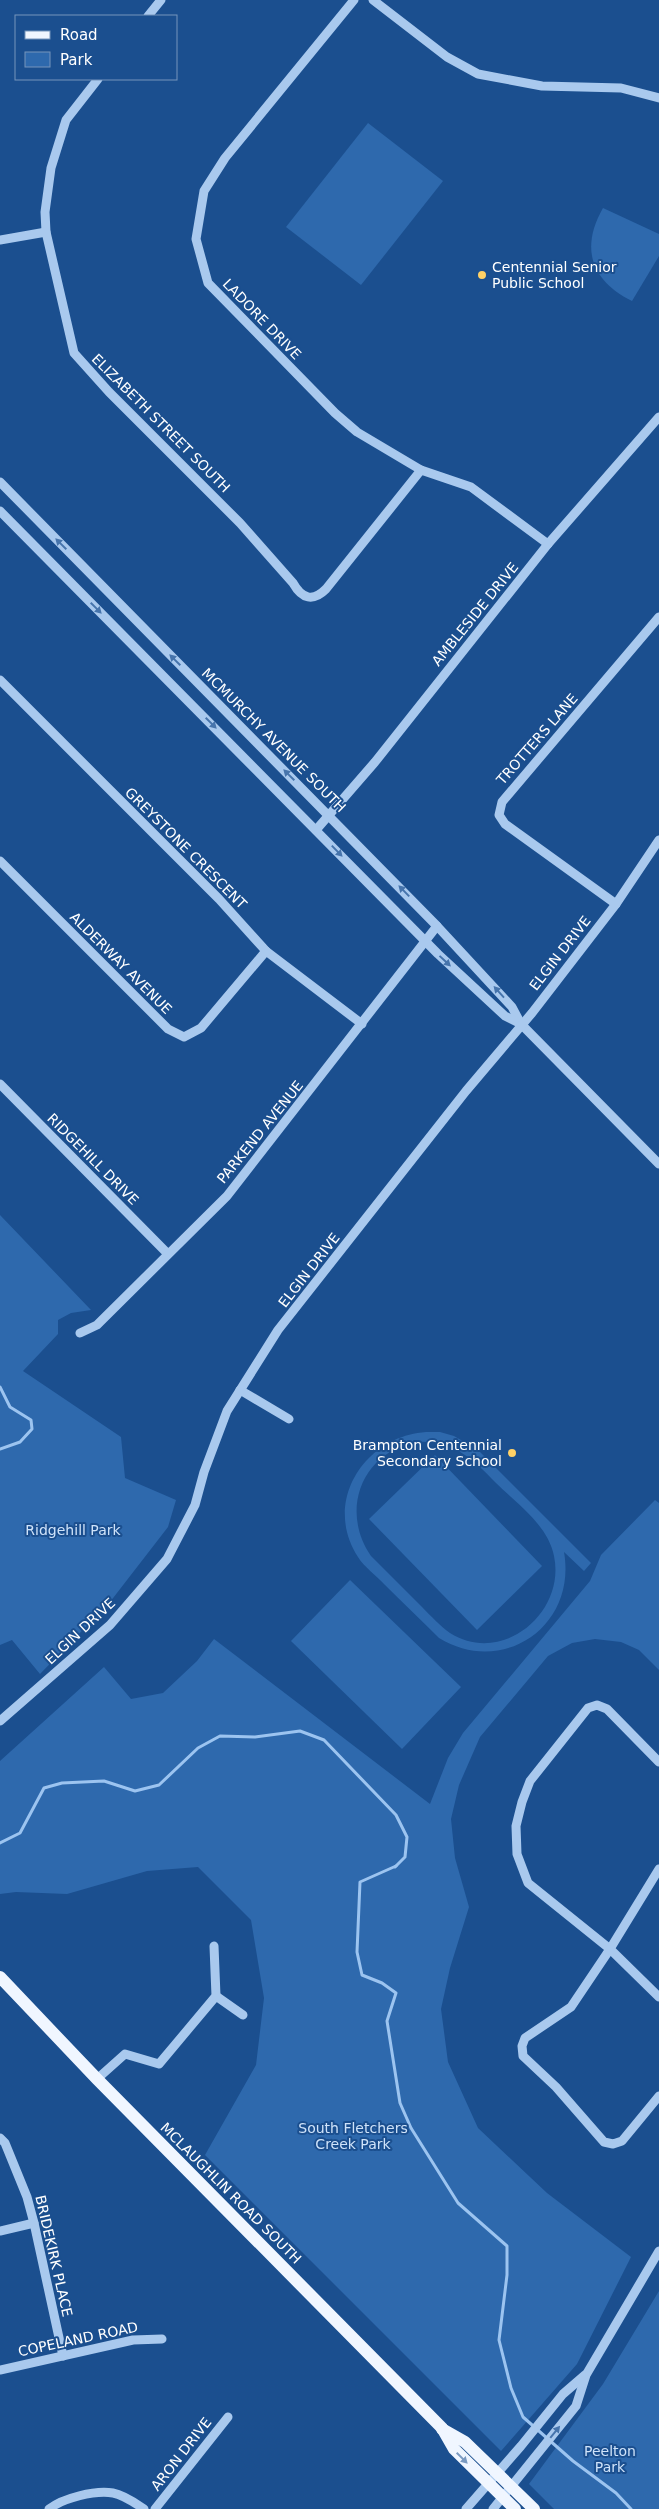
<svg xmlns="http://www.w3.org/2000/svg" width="659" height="2509" viewBox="0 0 659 2509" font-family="'DejaVu Sans',sans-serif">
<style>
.green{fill:#2e69ad;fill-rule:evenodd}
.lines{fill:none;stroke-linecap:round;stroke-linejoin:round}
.stream{stroke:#9cc4f0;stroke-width:3}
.minor{stroke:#a9c9ee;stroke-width:9}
.major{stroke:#f0f6ff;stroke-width:12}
.oneway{fill:#4674ac}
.oneway2{fill:#7b9ac1}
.poi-dot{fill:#ffd166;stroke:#1b4f8f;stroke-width:2}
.labels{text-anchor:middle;stroke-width:4;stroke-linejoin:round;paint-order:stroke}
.poi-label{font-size:14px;fill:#fff;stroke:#1b4f8f;text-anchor:start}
.street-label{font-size:14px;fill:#fff;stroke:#1b4f8f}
.park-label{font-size:14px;fill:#cfe3fa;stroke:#1b4f8f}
</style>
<rect width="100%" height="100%" fill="#1b4f8f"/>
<g class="green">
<path d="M368 123 443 181 361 285 286 227Z"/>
<path d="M603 208 659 234V256L632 301C591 281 580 248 603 208Z"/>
<path d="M0 1215 91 1310 71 1313 58 1320V1334L23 1371 121 1437 125 1478 176 1500 168 1527 110 1602 40 1674 12 1640 0 1645Z"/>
<path d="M426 1432H440L454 1436 478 1450 591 1563 584 1571 564 1552C577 1626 503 1677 439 1638 421 1620 402 1602 384 1584 376 1575 364 1567 358 1557 322 1502 365 1436 426 1432ZM415 1442C452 1439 472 1458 496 1483 517 1504 548 1525 554 1556 566 1613 502 1666 450 1633 440 1626 431 1616 422 1607 405 1590 388 1573 371 1556 340 1511 361 1454 415 1442Z"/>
<path d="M435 1455 542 1566 477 1630 369 1519Z"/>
<path d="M655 1500 659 1503V1670L639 1650 621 1642 595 1639 572 1643 548 1656 480 1737 459 1785 451 1819 455 1858 469 1907 450 1968 441 2009 448 2062 478 2128 547 2193 631 2257 577 2364 501 2451 205 2155 256 2065 264 1998 251 1920 198 1867 147 1871 67 1894 16 1892 0 1894V1761L104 1667 131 1699 163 1693 197 1661 214 1639 430 1804 448 1758 463 1733 590 1581 601 1555Z"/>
<path d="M350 1580 461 1687 402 1749 291 1641Z"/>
<path d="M659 2291V2509H554L529 2484 603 2384Z"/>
</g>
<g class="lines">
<g class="stream">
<path d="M0 1387 10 1407 31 1420 32 1429 20 1442 0 1449"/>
<path d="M0 1843 20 1833 44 1788 62 1783 104 1781 135 1791 159 1785 198 1748 220 1736 255 1737 300 1731 324 1740 396 1815 407 1837 405 1857 395 1867"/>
<path d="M396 1866 360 1882 357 1952 362 1975 382 1983 396 1993 387 2021 400 2103 411 2128 458 2203 507 2246V2275L499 2340 511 2388 523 2417 573 2461 616 2493 631 2509"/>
</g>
<g class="minor">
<path d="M354 0 225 158 204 191 196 239 208 283 335 413 357 432 421 470 471 487 548 544"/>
<path d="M373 0 447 57 478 74 542 86 621 88 659 98"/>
<path d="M148 16 161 0"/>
<path d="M98 79 66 120 51 168 45 212 46 232 74 353 109 392 240 523 293 583C302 599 313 602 326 589L421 470"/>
<path d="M0 240 46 232"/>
<path d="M0 482 437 926 512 1007 521 1024"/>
<path d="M0 511 438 954 505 1016 521 1024 659 1164"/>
<path d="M0 680 219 899 266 951 362 1024"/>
<path d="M316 830 375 762 548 544 659 417"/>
<path d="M0 861 168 1029 184 1037 201 1028 266 951"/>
<path d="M616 904 505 824 499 815 502 802 659 617"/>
<path d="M0 1084 167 1253"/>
<path d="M80 1333 97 1325 227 1196 437 926"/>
<path d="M240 1390 289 1419"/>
<path d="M0 1721 110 1625 167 1559 195 1505 204 1472 227 1411 278 1330 466 1091 532 1013 616 904 659 840"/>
<path d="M659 1762 607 1709 597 1705 588 1708 530 1781 522 1802 516 1826 517 1854 528 1883 610 1949 571 2007 525 2038 522 2046 523 2056 556 2087 604 2142 613 2144 622 2141 659 2096"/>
<path d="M659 1869 610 1949 659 1997"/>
<path d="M216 1996 243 2015"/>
<path d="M97 2079 125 2054 159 2064 216 1996 214 1946"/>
<path d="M0 2138 5 2143 27 2197 34 2223 63 2356"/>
<path d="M0 2231 34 2223"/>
<path d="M0 2370 133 2340 162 2339"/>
<path d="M49 2509C63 2498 95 2490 113 2493 124 2495 135 2503 144 2509"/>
<path d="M155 2509 228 2417"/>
<path d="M466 2509 521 2446 563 2394 585 2375"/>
<path d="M493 2509 576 2406 586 2375 659 2251"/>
</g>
<g class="major">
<path d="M0 1977 97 2079 442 2428 454 2449 515 2509"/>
<path d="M442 2429 465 2442 534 2509"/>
</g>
</g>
<defs><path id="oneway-solid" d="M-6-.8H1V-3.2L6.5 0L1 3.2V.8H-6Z" transform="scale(1.25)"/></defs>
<g class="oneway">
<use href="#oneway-solid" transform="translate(61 544) rotate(-135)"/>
<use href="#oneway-solid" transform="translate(96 608) rotate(45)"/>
<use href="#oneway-solid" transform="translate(175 660) rotate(-135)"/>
<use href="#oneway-solid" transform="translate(211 723) rotate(45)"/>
<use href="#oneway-solid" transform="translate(289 775) rotate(-135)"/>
<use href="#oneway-solid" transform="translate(337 851) rotate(46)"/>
<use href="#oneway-solid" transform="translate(404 891) rotate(-134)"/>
<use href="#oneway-solid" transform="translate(445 961) rotate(43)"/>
<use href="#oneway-solid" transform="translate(499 992) rotate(-132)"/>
<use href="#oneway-solid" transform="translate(555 2432) rotate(-51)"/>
</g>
<use class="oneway2" href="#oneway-solid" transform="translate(462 2458) rotate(45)"/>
<g class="poi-dot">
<circle cx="482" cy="275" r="5"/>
<circle cx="512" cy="1453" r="5"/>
</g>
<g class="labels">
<g class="poi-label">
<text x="492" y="272">Centennial Senior<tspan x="492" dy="16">Public School</tspan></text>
<text x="502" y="1450" text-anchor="end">Brampton Centennial<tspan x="502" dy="16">Secondary School</tspan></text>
</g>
<g class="street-label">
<text transform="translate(262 319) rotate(46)" y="5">LADORE DRIVE</text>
<text transform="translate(161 423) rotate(45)" y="5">ELIZABETH STREET SOUTH</text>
<text transform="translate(475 614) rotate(-51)" y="5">AMBLESIDE DRIVE</text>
<text transform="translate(537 739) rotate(-49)" y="5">TROTTERS LANE</text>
<text transform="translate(274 740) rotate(45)" y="5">MCMURCHY AVENUE SOUTH</text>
<text transform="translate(186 848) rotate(45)" y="5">GREYSTONE CRESCENT</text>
<text transform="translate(560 953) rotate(-52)" y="5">ELGIN DRIVE</text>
<text transform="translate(121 963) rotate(45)" y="5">ALDERWAY AVENUE</text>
<text transform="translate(260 1132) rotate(-51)" y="5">PARKEND AVENUE</text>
<text transform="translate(93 1159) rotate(45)" y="5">RIDGEHILL DRIVE</text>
<text transform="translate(309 1270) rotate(-52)" y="5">ELGIN DRIVE</text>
<text transform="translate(80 1631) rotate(-43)" y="5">ELGIN DRIVE</text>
<text transform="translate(231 2193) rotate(45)" y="5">MCLAUGHLIN ROAD SOUTH</text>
<text transform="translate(54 2256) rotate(77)" y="5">BRIDEKIRK PLACE</text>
<text transform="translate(78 2339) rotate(-12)" y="5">COPELAND ROAD</text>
<text transform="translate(181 2454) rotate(-52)" y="5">ARON DRIVE</text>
</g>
<g class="park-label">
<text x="73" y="1535">Ridgehill Park</text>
<text x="353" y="2133">South Fletchers<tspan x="353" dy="16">Creek Park</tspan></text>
<text x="610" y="2456">Peelton<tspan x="610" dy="16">Park</tspan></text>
</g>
</g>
<rect x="15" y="15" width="162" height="65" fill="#1b4f8f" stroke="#7695bc"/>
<rect x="25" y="31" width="25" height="8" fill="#f0f6ff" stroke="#7695bc"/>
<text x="60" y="40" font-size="15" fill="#ffffff">Road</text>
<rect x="25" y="52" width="25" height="15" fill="#2e69ad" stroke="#7695bc"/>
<text x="60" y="65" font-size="15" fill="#ffffff">Park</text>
</svg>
